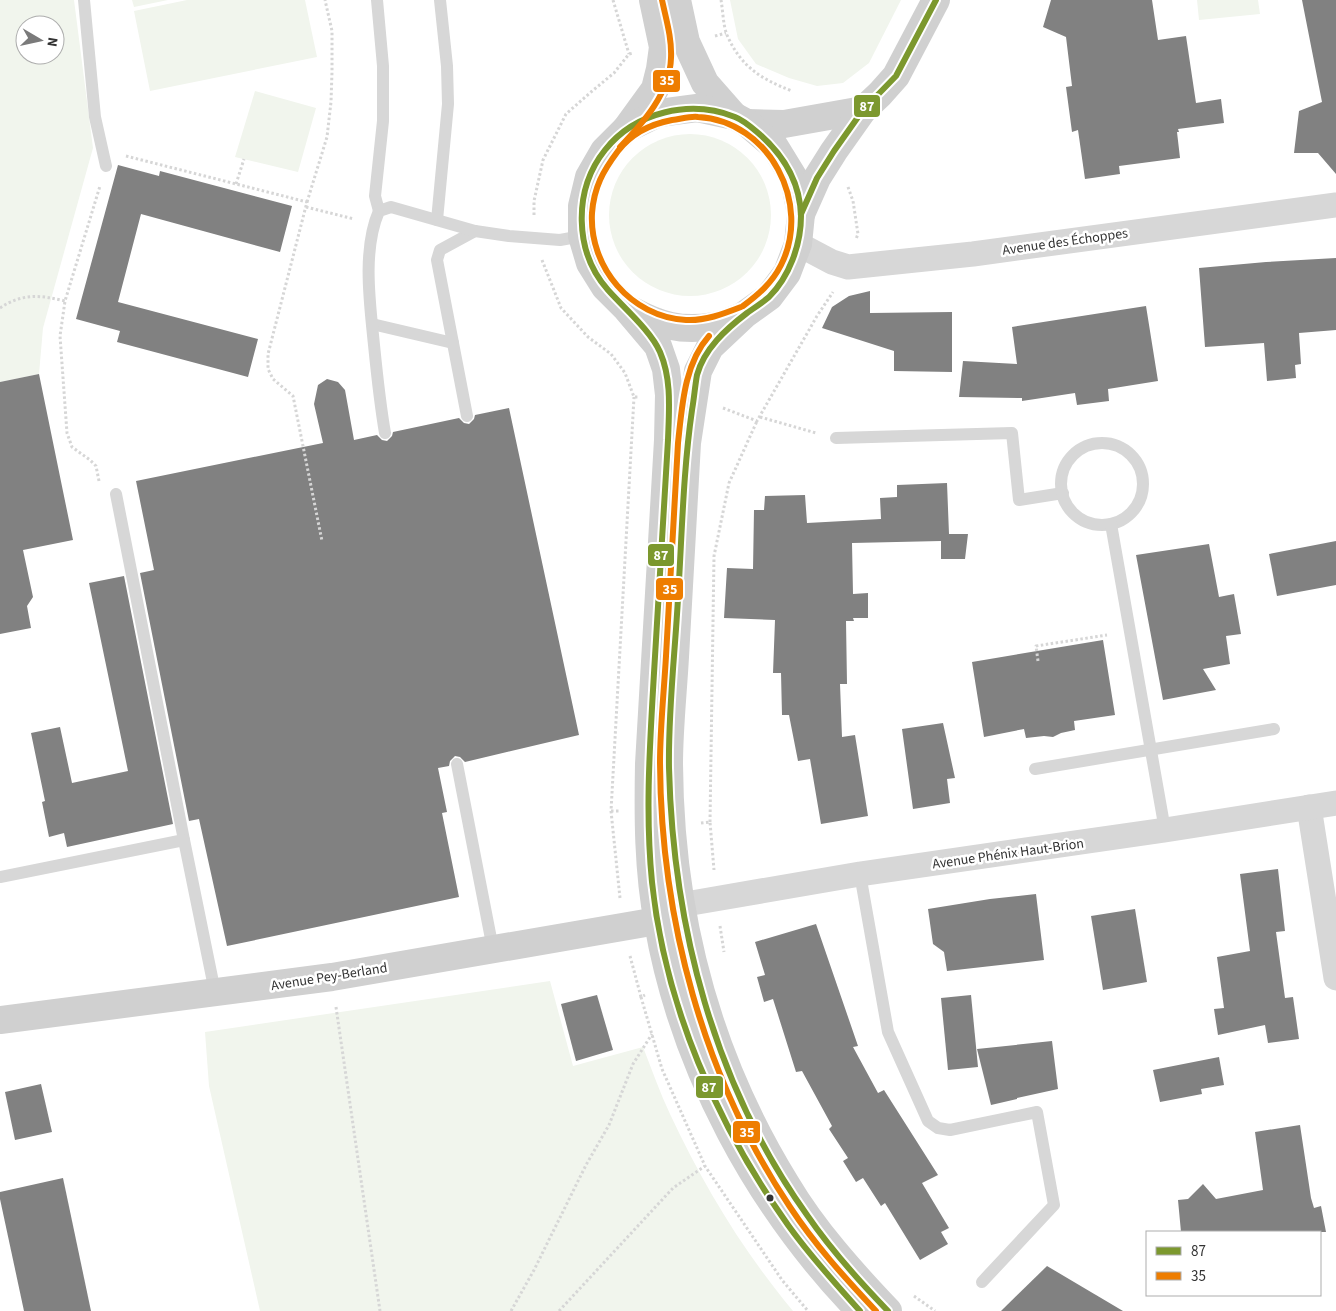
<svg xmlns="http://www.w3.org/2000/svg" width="1336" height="1311" viewBox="0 0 1336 1311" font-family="'Source Sans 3',sans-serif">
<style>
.green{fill:#f1f5ed;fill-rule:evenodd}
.building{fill:#818181}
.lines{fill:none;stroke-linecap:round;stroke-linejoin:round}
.path{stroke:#d6d6d6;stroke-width:3;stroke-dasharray:2.5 2.5;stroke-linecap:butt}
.lane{stroke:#d7d7d7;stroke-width:12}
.street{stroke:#d7d7d7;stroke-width:25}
.secondary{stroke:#d0d0d0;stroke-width:28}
.bus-1-casing{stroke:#fff;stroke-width:10}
.bus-2-casing{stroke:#fff;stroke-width:10}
.bus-1{stroke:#7c982e;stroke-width:6}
.bus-2{stroke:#ee7d00;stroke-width:6}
.bus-dot{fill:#333;stroke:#fff;stroke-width:2}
.labels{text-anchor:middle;stroke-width:5;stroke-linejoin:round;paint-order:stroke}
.street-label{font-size:14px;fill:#333;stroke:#fff}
.line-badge{stroke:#fff;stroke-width:2}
.badge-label{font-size:14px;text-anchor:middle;font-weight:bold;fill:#fff}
</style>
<rect width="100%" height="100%" fill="#fff"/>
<g class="green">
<path d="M0 0H74L93 148 43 328 39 374 0 382ZM25 25H55V55H25Z"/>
<path d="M132 0H168L134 7Z"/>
<path d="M187 0H305L317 57 150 91 134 11Z"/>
<path d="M730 0H901L869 63 843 83 817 86 789 78 756 64 738 39Z"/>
<path d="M1197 0H1258L1260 14 1199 20Z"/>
<path d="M255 91 316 108 298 172 235 157Z"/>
<circle cx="690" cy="215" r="81"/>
<path d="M550 981 573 1066 643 1047C652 1070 660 1093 670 1114 703 1185 743 1251 793 1311H260L209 1086 205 1032Z"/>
</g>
<g class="building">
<path d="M1051 0H1152L1158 40 1186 36 1196 103 1221 99 1224 123 1178 129 1179 132H1177L1180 158 1119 166 1120 174 1085 179 1078 130 1072 132 1066 87 1072 86 1066 37 1043 27Z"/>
<path d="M1302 0H1336V174L1318 153H1294L1299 111 1322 102Z"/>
<path d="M118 165 159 176 160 171 292 206 280 252 141 214 118 302 258 339 248 377 117 342 120 331 76 319Z"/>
<path d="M1336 258V330L1299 333 1301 364 1295 365 1296 378 1267 381 1264 343 1205 347 1199 268 1266 262Z"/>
<path d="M870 291V313L952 312V372L894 371V351L822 328 832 307 849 296Z"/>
<path d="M1146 306 1158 381 1108 389 1109 401 1077 405 1075 393 1022 401V398L959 397 963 361 1017 364 1012 327Z"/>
<path d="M39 374 73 540 23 550 33 597 27 606 31 628 0 634V382Z"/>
<path d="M327 379 338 382 345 390 354 440 377 435 382 440 387 441 392 436 393 432 459 418 464 423 469 424 474 419 475 415 509 408 579 735 465 762 460 757 455 756 450 761 449 766 438 768 447 812 442 813 459 897 227 946 199 819 189 821 140 573 154 570 136 481 323 443 314 404 318 385Z"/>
<path d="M947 483 949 534H968L965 559H941V541L852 543 853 594 868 593V618H853L854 621H846L847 684H840L842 737 855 735 868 816 821 824 810 759 798 761 789 715H782L781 673H773L775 620 724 618 727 568 753 569 754 510H764L765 496 805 495 807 523 881 519 880 498 897 497V485Z"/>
<path d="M1336 541V585L1277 596 1269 554Z"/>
<path d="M1209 544 1219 597 1234 594 1241 634 1226 636 1230 664 1203 669 1216 690 1163 700 1136 555Z"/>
<path d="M124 576 173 824 67 847 64 833 49 837 42 802 45 801 31 733 60 727 72 783 128 771 89 583Z"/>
<path d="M1103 640 1115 715 1074 721 1075 730 1061 733 1053 737 1044 736 1026 738 1024 729 984 737 972 662Z"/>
<path d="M943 723 955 778 947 779 950 803 913 809 902 729Z"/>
<path d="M1278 869 1285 931 1276 932 1285 998 1293 997 1299 1039 1268 1043 1265 1025 1218 1035 1214 1009 1224 1008 1217 957 1250 951 1240 874Z"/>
<path d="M1036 894 1044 960 947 971 944 952 933 944 928 909 990 899Z"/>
<path d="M1135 909 1147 982 1103 990 1091 916Z"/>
<path d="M816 924 858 1046 853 1047 878 1093 884 1090 938 1175 922 1183 949 1228 941 1232 948 1244 920 1260 885 1203 881 1206 863 1178 856 1182 843 1161 848 1158 829 1129 832 1126 802 1071 796 1072 773 999 764 1002 757 977 765 975 755 942Z"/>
<path d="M597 995 613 1050 576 1061 561 1004Z"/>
<path d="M971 995 978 1067 948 1070 941 998Z"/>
<path d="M1052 1041 1058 1089 1017 1098V1099L991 1105 977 1049Z"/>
<path d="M1219 1057 1224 1085 1201 1089 1202 1094 1160 1102 1153 1070Z"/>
<path d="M41 1084 52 1132 15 1140 5 1092Z"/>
<path d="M1300 1125 1311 1198 1314 1208 1321 1206 1326 1232H1181L1178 1200 1188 1199 1203 1184 1216 1199 1263 1190 1255 1132Z"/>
<path d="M63 1178 91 1311H24L0 1199V1192Z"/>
<path d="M1047 1266 1123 1311H1001Z"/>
</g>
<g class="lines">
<g class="path">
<path d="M613 0 629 54"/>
<path d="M721 0C723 11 723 25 727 35 741 67 761 79 792 91"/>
<path d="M715 36 726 33"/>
<path d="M126 156 307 202 268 354V369L273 379 293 396 322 541"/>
<path d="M236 184 244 159"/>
<path d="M848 187 853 201 858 234 856 239"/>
<path d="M307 202 327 137 331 102 332 72V31L325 0"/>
<path d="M306 207 354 219"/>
<path d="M534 215V201L543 160 566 114 591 92 614 73 629 54 633 53"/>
<path d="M542 260 561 308 588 337 611 354 625 373 634 397H639"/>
<path d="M0 308C22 293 41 295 65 301"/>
<path d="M723 408 757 421 817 316 833 292"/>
<path d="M760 417 816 433"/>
<path d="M99 481 96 466 90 460 72 447 67 433 60 336 65 301 100 186"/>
<path d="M1038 661 1036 646 1107 635"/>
<path d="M611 811H620"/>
<path d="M710 822 714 556 729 483 757 421"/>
<path d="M701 823 710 822 714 870"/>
<path d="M620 898 611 811 634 397"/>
<path d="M720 926 724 952"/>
<path d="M630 956 641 997 645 995"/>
<path d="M641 997 662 1069 705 1166 782 1280 808 1311"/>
<path d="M336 1007 380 1311"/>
<path d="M914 1296 935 1311"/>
<path d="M511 1311 534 1270 586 1165 609 1125 633 1064 652 1034"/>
<path d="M559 1311 673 1188 705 1166"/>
</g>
<g class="lane">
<path d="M84 0 95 117 106 166"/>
<path d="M377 0 383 66V121L375 196 379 211"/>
<path d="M437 220 448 104 447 66 440 0"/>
<path d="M372 324 453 343"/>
<path d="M467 416 437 260 440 250 475 231"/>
<path d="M385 433C380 404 377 375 374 345 370 304 362 250 379 211L391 207 475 231 509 236 560 240 582 236"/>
<path d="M836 438 1012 433 1019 500 1063 493"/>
<circle cx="1102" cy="484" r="41"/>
<path d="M116 494 184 840"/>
<path d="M1111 524 1165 830"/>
<path d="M457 764 493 949"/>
<path d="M1035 769 1274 729"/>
<path d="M860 874 888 1032 928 1121 938 1128 950 1130 1037 1112 1054 1205 982 1282"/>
<path d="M0 877 184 840 215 992"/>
</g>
<g class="street">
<path d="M798 244 832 262 848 267 973 254 1336 205"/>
<path d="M1309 807 1336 978"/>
<path d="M680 905 860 874 1165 830 1336 803"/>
</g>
<g class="secondary">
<path d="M653 0 663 47 660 69 655 89 626 129 604 151 589 177 582 206V236L590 263 605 287 625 307 658 346 666 369 669 395 668 440 649 764C648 816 648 870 658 923 683 1067 758 1206 860 1311"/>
<path d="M677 0 686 42 705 83 734 116"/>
<path d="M747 123 784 124 863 110"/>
<path d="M626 129 659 113 697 108 734 116 747 123 775 147 794 178 801 214 798 244 787 273 769 297 744 315 710 347 698 371 687 443C683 515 679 586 675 657 673 693 669 729 669 764 670 914 707 1056 786 1184 814 1231 851 1272 888 1311"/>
<path d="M801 214 817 178 834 151 863 110 880 94 896 76 936 0"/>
<path d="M631 310C659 325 681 332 714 326 723 325 732 320 740 317"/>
<path d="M0 1020 332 977 657 921"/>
</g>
<g class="bus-1-casing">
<g id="bus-1">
<path d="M801 214 817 178 834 151 863 110 896 76 936 0"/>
<path d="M860 1311C835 1283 810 1256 788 1225 717 1125 665 1006 652 882 645 812 650 743 654 673 659 595 663 518 668 440 669 410 672 380 660 352 651 331 624 308 608 290 574 252 573 190 605 150 635 112 690 99 735 117 743 120 750 126 757 132 783 154 800 181 801 216 801 245 789 277 769 297 762 303 754 308 747 313 726 329 704 349 697 375 695 386 694 399 692 410 683 472 682 535 678 598 675 654 668 711 669 768 673 926 714 1085 807 1215 831 1250 859 1281 888 1311"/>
</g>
</g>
<g class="bus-2-casing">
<g id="bus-2">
<path d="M620 147C643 123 670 93 671 58 672 38 666 19 662 0"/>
<path d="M741 307C723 314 705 321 686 320 631 317 589 267 592 213 594 187 603 171 618 151 631 134 651 124 672 120 681 119 690 116 698 117 770 121 812 204 781 265 772 283 758 295 743 306"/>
<path d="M709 336C684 364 682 407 678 443 674 514 670 585 666 656 664 692 660 727 660 763 661 919 703 1077 790 1207 815 1245 845 1278 876 1311"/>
</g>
</g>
<use href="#bus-1" class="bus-1"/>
<use href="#bus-2" class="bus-2"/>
</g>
<circle class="bus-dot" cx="770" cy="1198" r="4.5"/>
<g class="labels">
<g class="street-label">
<text transform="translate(1065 241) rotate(-8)" y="5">Avenue des Échoppes</text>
<text transform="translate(1008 853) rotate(-8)" y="5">Avenue Phénix Haut-Brion</text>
<text transform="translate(329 976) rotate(-9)" y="5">Avenue Pey-Berland</text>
</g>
</g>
<g class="line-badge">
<rect x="652" y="69" width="29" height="24" rx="5" fill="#ee7d00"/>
<rect x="853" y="94" width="28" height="24" rx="5" fill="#7c982e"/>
<rect x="647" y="543" width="28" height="24" rx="5" fill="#7c982e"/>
<rect x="655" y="577" width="29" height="24" rx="5" fill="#ee7d00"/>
<rect x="695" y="1075" width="29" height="24" rx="5" fill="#7c982e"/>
<rect x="732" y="1120" width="29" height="24" rx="5" fill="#ee7d00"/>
</g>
<g class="badge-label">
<text x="667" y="85">35</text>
<text x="867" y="111">87</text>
<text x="661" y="560">87</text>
<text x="670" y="594">35</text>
<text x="709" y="1092">87</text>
<text x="747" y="1137">35</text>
</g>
<rect x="1146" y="1231" width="175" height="65" fill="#ffffff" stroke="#adadad"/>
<rect x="1156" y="1247" width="25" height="8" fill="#7c982e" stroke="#adadad"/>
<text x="1191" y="1256" font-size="15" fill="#333333">87</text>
<rect x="1156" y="1272" width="25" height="8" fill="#ee7d00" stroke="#adadad"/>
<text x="1191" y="1281" font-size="15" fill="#333333">35</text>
<g transform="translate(40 40) rotate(99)"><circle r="24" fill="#ffffff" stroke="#adadad"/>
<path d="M0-4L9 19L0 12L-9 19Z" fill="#7a7a7a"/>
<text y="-8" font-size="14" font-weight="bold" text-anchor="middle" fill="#333333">N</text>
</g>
</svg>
